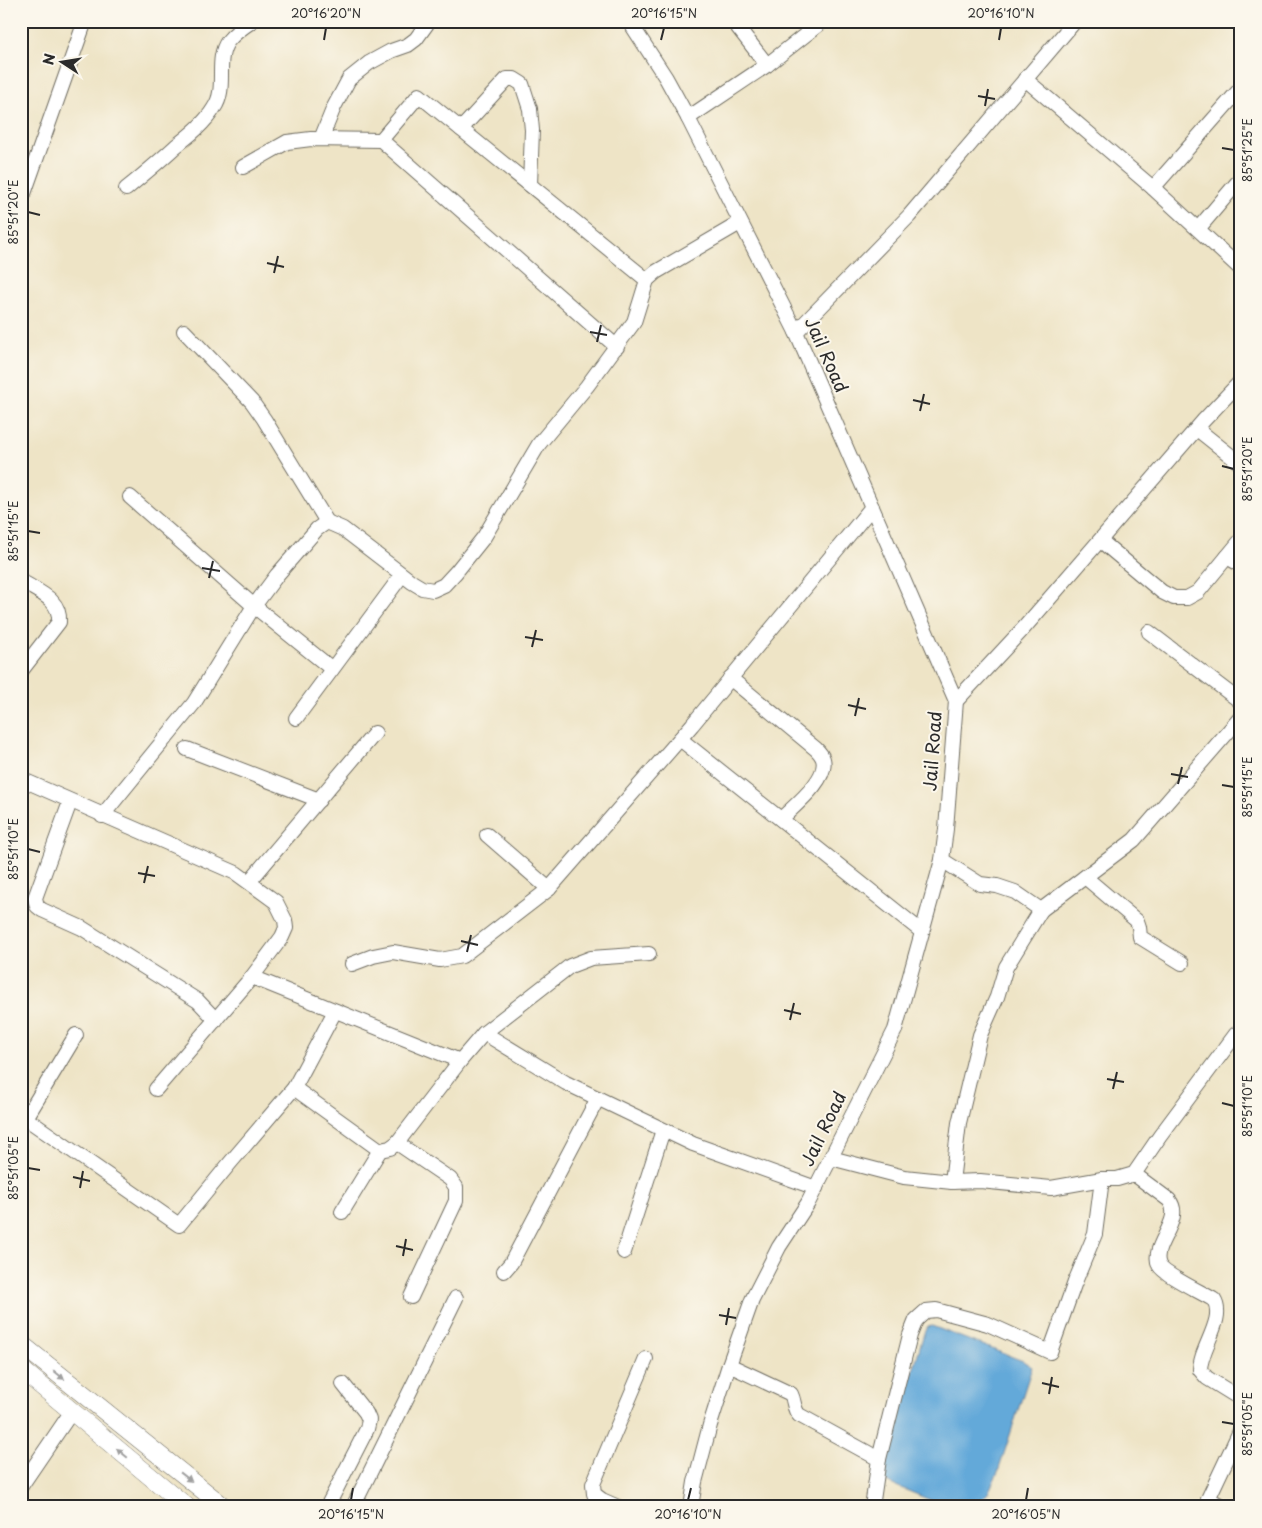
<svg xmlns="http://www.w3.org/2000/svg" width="1262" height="1528" viewBox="0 0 1262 1528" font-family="'Playpen Sans',sans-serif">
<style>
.water{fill:#64a9d9;stroke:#486a82}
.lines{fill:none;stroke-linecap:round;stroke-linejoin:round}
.minor-casing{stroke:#6f6c61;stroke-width:16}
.major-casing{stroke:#6f6c61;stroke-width:19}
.minor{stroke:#fff;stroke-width:14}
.major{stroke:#fff;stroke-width:18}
.oneway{fill:#a0a0a0}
.ticks{fill:none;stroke:#2b2b2b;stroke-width:2}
.labels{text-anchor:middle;stroke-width:4;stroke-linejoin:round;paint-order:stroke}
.street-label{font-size:18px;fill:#2b2b2b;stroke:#fbf7ec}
.neatline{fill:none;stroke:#2b2b2b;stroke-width:2}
.ticks-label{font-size:12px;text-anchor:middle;fill:#2b2b2b}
</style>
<rect width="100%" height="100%" fill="#fbf7ec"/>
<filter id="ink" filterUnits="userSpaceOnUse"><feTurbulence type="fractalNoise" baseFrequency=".02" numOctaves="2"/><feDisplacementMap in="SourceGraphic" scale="10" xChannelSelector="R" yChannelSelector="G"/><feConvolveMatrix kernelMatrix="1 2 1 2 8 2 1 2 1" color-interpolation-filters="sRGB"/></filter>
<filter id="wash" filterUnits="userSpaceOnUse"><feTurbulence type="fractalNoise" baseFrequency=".0096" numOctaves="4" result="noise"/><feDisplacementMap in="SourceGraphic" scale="20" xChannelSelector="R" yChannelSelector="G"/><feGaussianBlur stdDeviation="1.12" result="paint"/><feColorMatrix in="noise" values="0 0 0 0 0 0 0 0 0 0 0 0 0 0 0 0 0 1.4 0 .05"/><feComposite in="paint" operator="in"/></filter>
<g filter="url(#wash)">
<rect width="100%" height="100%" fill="#eee4c6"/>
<path class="water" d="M932 1326 1023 1361 1032 1367 998 1472 988 1493 979 1502 972 1507 945 1506 884 1481V1470L924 1333 927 1327Z"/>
</g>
<g filter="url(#ink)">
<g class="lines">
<g class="minor-casing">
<g id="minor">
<path d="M629 21 666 78 688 118 796 332 956 701 946 829 942 860 895 1030 808 1203 779 1247 752 1300 729 1365 710 1425 695 1482 691 1507"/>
<path d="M733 21 767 65"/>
<path d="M1025 79 1153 188 1241 269"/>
<path d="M688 118 767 65 823 21"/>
<path d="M461 129 507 79H514L522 84 530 109 532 130 530 185"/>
<path d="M321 139 334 107 349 79 369 63 391 51 408 45 416 39 429 21"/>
<path d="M243 167 287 142 311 139 381 140"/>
<path d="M1153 188 1241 88"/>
<path d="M126 189C143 175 160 161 176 146 190 135 205 123 214 108 228 88 214 60 228 41 234 33 243 27 252 21"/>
<path d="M21 202 85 21"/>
<path d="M1198 229 1237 183 1241 187"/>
<path d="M184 331 252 402 264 419 327 522"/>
<path d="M796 332 909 216 1075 21"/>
<path d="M617 347 381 140 419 95 647 280"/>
<path d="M1197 429 1241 464"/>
<path d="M130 497 254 606 332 669"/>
<path d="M1101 541 1162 592 1174 598H1187L1198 592 1241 540"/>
<path d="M1227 557 1241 565"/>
<path d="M21 581C38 592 61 599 59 622L21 671"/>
<path d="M1149 632 1241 702"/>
<path d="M730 678 816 749C819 752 822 756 823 759 829 779 794 806 781 819"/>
<path d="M956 701 1023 629 1204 420 1241 381"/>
<path d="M296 718 402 575"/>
<path d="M680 739 921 931"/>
<path d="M187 749 319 800"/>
<path d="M21 779 236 873 276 902 285 920 286 928 282 937 252 977 156 1089"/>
<path d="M70 802 35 898 37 906 42 910 82 928 198 1001 216 1020"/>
<path d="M102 816 194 703 254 606 277 575 317 529 327 522 343 529 412 582 422 588 433 590 444 585 456 572 484 537 539 444 587 386 634 322 647 280 656 272 740 223"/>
<path d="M487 835 549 889 692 725 872 507"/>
<path d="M942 860 980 884 997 886 1015 892 1041 910 1006 967 997 997 980 1035 959 1123 952 1182"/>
<path d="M1085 877 1137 921 1139 927 1140 937 1182 963"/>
<path d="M249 882 375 733"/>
<path d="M1041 910 1134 840 1241 717"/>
<path d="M352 964 373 956 393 952 440 960 462 956 549 889"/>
<path d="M252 977 460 1061 484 1033 566 1083 693 1144 816 1188"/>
<path d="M484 1033 570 966 591 958 649 954"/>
<path d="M294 1088 380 1150 390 1148 397 1143 460 1061"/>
<path d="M21 1115 179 1225 230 1163 294 1088 335 1011"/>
<path d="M26 1118 76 1035"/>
<path d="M397 1143 450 1179 456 1187V1201L411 1297"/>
<path d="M831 1158 904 1177 952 1182 980 1181 1051 1188 1102 1179H1117L1134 1174 1160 1136 1236 1034 1241 1031"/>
<path d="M1134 1174 1169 1200C1185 1220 1150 1245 1159 1265 1164 1275 1203 1293 1214 1300 1226 1319 1200 1348 1200 1370L1207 1378 1241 1399"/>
<path d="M342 1212 380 1150"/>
<path d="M624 1252 663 1130"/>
<path d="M504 1271 511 1263 598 1098"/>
<path d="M729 1365 791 1394C795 1402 793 1409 799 1415L879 1459 872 1507"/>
<path d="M879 1459 910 1335 916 1320 926 1311 936 1310 988 1324 1050 1352 1075 1282 1095 1234 1102 1179"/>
<path d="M21 1486 72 1411"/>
<path d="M327 1507 367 1429 369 1420 366 1413 343 1384"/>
<path d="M353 1507 456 1298"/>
<path d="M618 1507 602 1500 594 1494 593 1484 646 1359"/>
<path d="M1224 1507 1208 1499 1241 1429"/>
</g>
</g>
<g class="major-casing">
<g id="major">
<path d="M21 1344 224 1507"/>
<path d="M21 1369 187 1507"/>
</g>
</g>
<use href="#minor" class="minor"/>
<use href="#major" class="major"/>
</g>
<defs><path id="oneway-solid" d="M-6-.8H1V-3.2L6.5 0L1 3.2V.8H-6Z" transform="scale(1.25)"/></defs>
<g class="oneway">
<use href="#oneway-solid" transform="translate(59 1375) rotate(39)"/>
<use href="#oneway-solid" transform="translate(122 1453) rotate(-140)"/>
<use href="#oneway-solid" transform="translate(186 1477) rotate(38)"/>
</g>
</g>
<path class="ticks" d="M324 40 326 28M661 40 664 28M999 40 1001 28M978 96 995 99M985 106 988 89M1222 148 1234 150M28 212 40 215M267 263 284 267M274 273 278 256M590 332 607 335M597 342 601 325M913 400 930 404M920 411 924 394M1222 466 1234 469M28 531 40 533M202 568 220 571M209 578 213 561M525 637 543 640M532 647 536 630M848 705 866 709M855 716 859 698M1171 774 1188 777M1178 784 1182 767M1222 785 1234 787M28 849 40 852M138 873 155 876M144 883 148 866M461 941 478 945M467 952 471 935M784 1010 801 1014M790 1020 794 1003M1107 1079 1124 1082M1113 1089 1117 1072M1222 1103 1234 1106M28 1168 40 1170M73 1177 90 1181M80 1188 83 1171M396 1246 413 1250M403 1256 406 1239M719 1315 736 1318M726 1325 729 1308M1042 1383 1059 1387M1049 1394 1052 1377M1222 1422 1234 1424M351 1500 353 1488M688 1500 691 1488M1026 1500 1028 1488"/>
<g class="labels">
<g class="street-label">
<text transform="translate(826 355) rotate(66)" y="6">Jail Road</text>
<text transform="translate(933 751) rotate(-86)" y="6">Jail Road</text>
<text transform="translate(824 1129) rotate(-64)" y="6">Jail Road</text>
</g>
</g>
<rect width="1262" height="1528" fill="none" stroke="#fbf7ec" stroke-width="55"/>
<g transform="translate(62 62) rotate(282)" stroke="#fbf7ec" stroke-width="4" paint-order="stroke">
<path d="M0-4L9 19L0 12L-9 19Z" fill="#2b2b2b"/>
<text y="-8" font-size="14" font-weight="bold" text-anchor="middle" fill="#2b2b2b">N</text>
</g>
<rect x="28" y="28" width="1206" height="1472" class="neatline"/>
<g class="ticks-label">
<text x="326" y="18">20°16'20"N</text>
<text x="664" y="18">20°16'15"N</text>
<text x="1001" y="18">20°16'10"N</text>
<text transform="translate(1248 150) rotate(-90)" y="4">85°51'25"E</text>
<text transform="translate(14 212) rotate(-90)" y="4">85°51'20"E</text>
<text transform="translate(1248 469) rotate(-90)" y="4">85°51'20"E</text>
<text transform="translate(14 531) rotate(-90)" y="4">85°51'15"E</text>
<text transform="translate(1248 787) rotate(-90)" y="4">85°51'15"E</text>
<text transform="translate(14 849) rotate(-90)" y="4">85°51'10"E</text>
<text transform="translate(1248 1106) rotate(-90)" y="4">85°51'10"E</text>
<text transform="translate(14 1168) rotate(-90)" y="4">85°51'05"E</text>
<text transform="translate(1248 1424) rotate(-90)" y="4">85°51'05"E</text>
<text x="351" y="1519">20°16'15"N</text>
<text x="688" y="1519">20°16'10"N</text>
<text x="1026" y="1519">20°16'05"N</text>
</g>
</svg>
